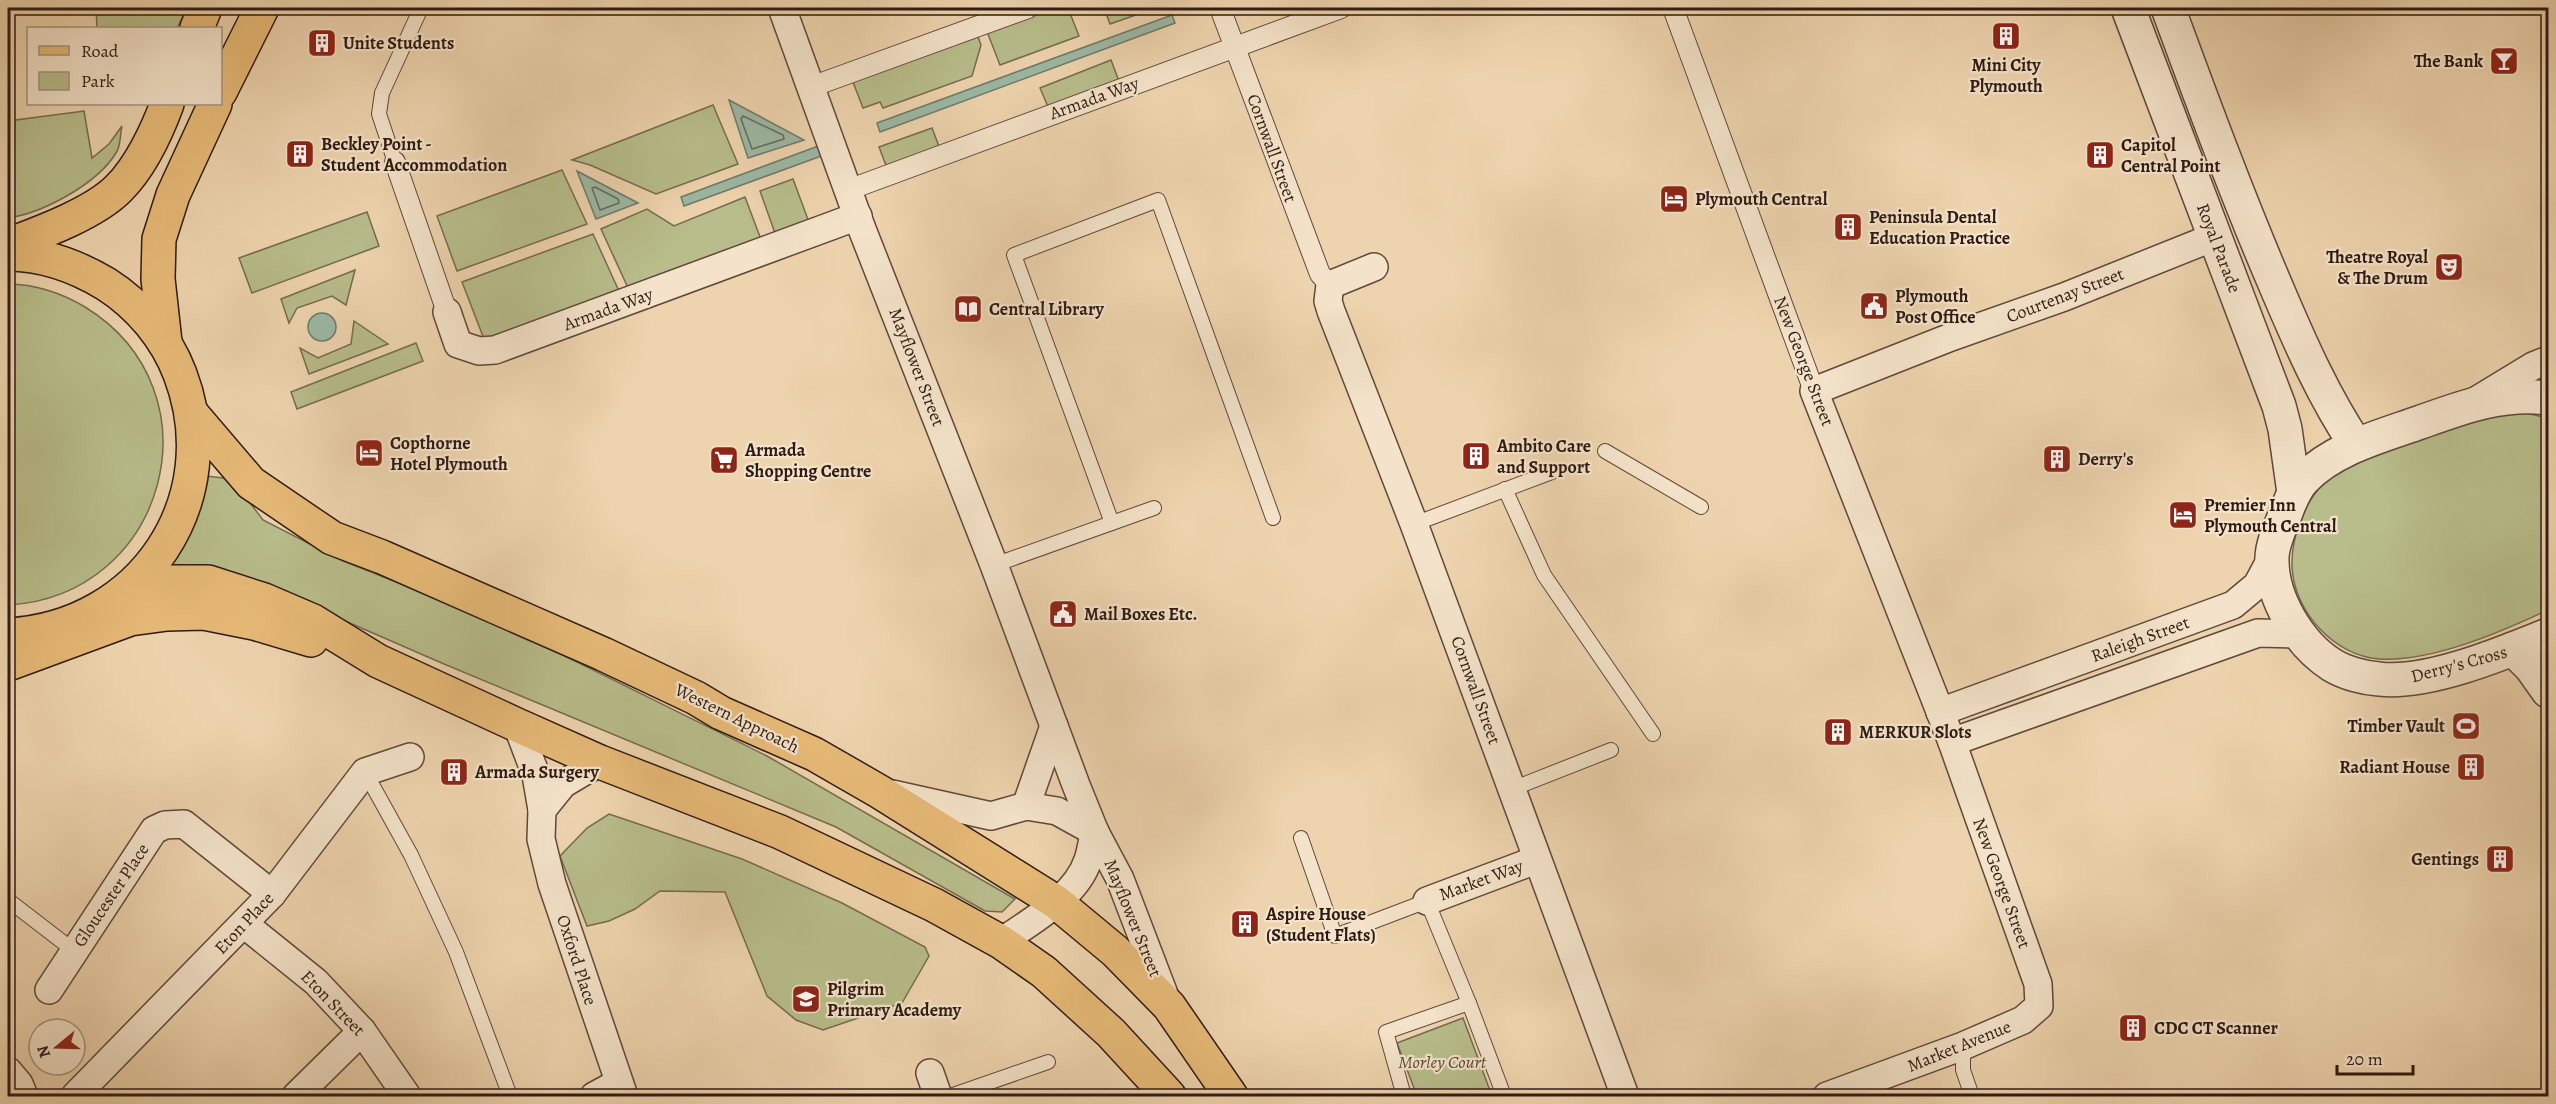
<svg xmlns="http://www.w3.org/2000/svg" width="2556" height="1104" viewBox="0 0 2556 1104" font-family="Alegreya,serif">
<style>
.green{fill:#b8bd8b;stroke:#746c4f;stroke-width:1.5}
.water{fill:#9bb9a4;stroke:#70796a;stroke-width:1.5}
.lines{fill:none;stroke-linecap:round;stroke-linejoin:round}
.shore{stroke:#656a5c;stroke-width:1.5}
.service-casing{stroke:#5f483a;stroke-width:16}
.pedestrian-casing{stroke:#5f483a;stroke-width:22}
.minor-casing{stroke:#5f483a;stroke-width:30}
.tertiary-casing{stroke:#5f483a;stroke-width:36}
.primary-casing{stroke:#2f1a13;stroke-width:36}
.service{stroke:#f4e3ca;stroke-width:14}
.pedestrian{stroke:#f4e3ca;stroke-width:20}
.minor{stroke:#f4e3ca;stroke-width:27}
.tertiary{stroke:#f4e3ca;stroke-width:33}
.primary{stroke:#e7ba77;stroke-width:33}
.labels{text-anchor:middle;stroke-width:4.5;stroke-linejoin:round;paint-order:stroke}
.poi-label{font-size:18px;font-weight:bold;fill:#2f1a13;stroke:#f4e3ca;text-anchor:start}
.street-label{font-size:18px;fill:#2f1a13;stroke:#f4e3ca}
.park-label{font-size:18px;font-style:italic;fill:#584b37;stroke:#f4e3ca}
</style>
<rect width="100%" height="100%" fill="#eed4ae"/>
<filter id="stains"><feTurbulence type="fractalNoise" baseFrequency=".00333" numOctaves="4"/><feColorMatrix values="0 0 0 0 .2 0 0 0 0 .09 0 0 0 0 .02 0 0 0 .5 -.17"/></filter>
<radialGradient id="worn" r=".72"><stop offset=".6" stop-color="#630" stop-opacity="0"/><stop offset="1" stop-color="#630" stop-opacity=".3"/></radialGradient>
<g class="green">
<path d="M96 8H187L177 28H97Z"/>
<path d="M1045 8H1068L1079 36 1000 65 986 29Z"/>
<path d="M1104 8H1156L1110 24Z"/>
<path d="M976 31 981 45 972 76 883 108 880 102 863 108 851 77Z"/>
<path d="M1111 60 1119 81 1049 109 1040 88Z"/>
<path d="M713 105 738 164 656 194 590 165 572 160Z"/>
<path d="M84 111 92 158 109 144 122 126C120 134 121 146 116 153 97 184 43 213 8 218V121Z"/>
<path d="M932 128 940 149 887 168 879 147Z"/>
<path d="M562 170 587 224 457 271 437 216Z"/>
<path d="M793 179 810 225 776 236 760 191Z"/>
<path d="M745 197 762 242 629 290 601 229 647 209 674 226Z"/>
<path d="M367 212 379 246 252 293 239 258Z"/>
<path d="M593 234 619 291 484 339 462 282Z"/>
<path d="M355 270 346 305 332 296 297 308 289 323 281 299Z"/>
<path d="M8 284C34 284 62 293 85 307 222 391 167 596 8 605Z"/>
<path d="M354 321 388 344 309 374 300 348 318 358 351 344Z"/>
<path d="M416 343 423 361 297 409 291 392Z"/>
<path d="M2517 411 2548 418V610C2501 632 2432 662 2379 659 2335 656 2294 612 2292 567 2291 539 2303 505 2323 484 2347 458 2389 449 2421 438 2441 431 2461 422 2481 416 2492 413 2506 413 2517 411Z"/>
<path d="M206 476 232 479 263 520 343 561 486 617 767 756 1015 899 1002 912 985 911 836 827 444 664 274 590 170 568C189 541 205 510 206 476Z"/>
<path d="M609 814 742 859 842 903 925 947 929 956 902 1003 823 1030 796 1020 767 996 725 892 660 891 635 909 609 921 587 926 560 856 587 828Z"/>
<path d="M1463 1018 1492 1096H1417L1397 1043Z"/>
</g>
<g class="water">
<path d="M1172 15 1175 23 880 132 877 123Z"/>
<path d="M729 100 804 140 748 158Z"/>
<path d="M821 145 824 155 684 206 681 197Z"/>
<path d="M577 171 638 203 596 219Z"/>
<circle cx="322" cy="327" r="14"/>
</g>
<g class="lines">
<g class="shore">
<path d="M743 116 783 135 784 139 752 149 741 119Z"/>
<path d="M592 188 595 187 618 199 619 203 600 210Z"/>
</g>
<g class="service-casing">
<g id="service">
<path d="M395 162 379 114 382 93 421 8"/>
<path d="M1605 451 1701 507"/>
<path d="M1505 489 1544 575 1653 734"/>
<path d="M1112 523 1014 255 1158 200 1273 518"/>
<path d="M1414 524 1552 472"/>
<path d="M994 565 1154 508"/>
<path d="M365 772 411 855 456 952 510 1096"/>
<path d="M1512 789 1611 750"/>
<path d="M1301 838 1335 936 1427 901 1469 1003 1504 1096"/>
<path d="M8 900 73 950"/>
<path d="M1963 1046V1070L1972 1096"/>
<path d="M950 1096 1048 1062"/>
<path d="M1404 1096 1386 1032 1469 1003"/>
</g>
</g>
<g class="pedestrian-casing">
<g id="pedestrian">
<path d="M1220 8 1320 274 1330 285"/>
<path d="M1673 8 1814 391"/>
<path d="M811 87 1028 8"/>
<path d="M395 162 447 312"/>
<path d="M848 190 1341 8"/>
</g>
</g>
<g class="minor-casing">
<g id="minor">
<path d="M782 8 862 229 994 565 1076 785 1095 832 1120 879 1167 1002"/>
<path d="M1374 267 1330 285 1328 301 1331 311 1414 524 1625 1096"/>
<path d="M447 312 458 344 479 351 495 350 858 216"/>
<path d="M2477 400 2533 366 2548 360"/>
<path d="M1940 712 2233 605 2257 585 2272 557"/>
<path d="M517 725 536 775 542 810 541 839 552 884 624 1096"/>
<path d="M1952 742 2258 633 2299 634"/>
<path d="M892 794 991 816 1026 806 1057 811 1095 832"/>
<path d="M1026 806 1054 726"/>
<path d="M542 810 563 784 600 762"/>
<path d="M1427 901 1536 860"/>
<path d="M244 924 316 982 362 1031 407 1096"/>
<path d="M1001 942C1031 921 1076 897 1088 860 1091 851 1092 841 1095 832"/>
<path d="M49 990 154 830 165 825 184 824 272 894"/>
<path d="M8 1071 19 1084 24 1096"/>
<path d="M930 1073 938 1096"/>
<path d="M75 1096 272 894 365 772 410 757"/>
<path d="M296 1096 362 1031"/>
<path d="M594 1096 618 1083"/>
<path d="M1827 1096 1963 1046 2023 1020 2039 1006 2038 984 1952 742 1814 391 1951 337 2064 297 2214 237"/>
</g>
</g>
<g class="tertiary-casing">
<g id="tertiary">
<path d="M2128 8 2279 406 2285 429 2294 493"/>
<path d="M2168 8C2203 103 2238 198 2278 291 2301 345 2324 397 2356 445"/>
<path d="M2548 398C2503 392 2463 407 2421 422 2382 436 2334 448 2304 479 2294 489 2290 502 2285 515 2280 527 2272 545 2272 558 2271 598 2299 644 2332 665 2345 673 2364 678 2379 679 2427 685 2504 653 2548 635"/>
<path d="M2513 649 2531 667 2548 691"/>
</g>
</g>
<g class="primary-casing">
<g id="primary">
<path d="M197 28 205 8"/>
<path d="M220 92 262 8"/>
<path d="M8 245C40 233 95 213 119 188 140 167 157 131 167 104"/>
<path d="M8 254C43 254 76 266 106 284 139 305 166 337 180 374 228 500 142 628 8 635"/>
<path d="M165 342 158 279 159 239 173 195 215 104"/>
<path d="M192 414 251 483 332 538 382 557 603 654 696 698 721 713 814 754 880 792 1056 902 1115 951 1169 1006 1231 1096"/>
<path d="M123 594 166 582H208L264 600 313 621 378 661 517 725 600 762 780 832 934 905 1001 942 1044 972 1111 1033 1169 1096"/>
<path d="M8 664 130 619 167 614 204 613 254 623 311 640"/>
</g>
</g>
<use href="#service" class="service"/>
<use href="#pedestrian" class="pedestrian"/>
<use href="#minor" class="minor"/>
<use href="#tertiary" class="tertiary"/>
<use href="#primary" class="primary"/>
</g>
<defs>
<g id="building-square" transform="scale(1.5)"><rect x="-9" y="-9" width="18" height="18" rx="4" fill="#8f2418" stroke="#f4e3ca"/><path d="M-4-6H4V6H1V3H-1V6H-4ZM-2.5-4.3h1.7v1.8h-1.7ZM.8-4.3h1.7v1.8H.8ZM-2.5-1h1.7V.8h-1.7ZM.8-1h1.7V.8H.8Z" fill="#fff"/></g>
<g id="bar-square" transform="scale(1.5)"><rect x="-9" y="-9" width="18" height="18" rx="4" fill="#8f2418" stroke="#f4e3ca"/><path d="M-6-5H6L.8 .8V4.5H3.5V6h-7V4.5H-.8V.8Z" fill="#fff"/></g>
<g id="hotel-square" transform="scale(1.5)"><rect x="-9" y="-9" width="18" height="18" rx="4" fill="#8f2418" stroke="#f4e3ca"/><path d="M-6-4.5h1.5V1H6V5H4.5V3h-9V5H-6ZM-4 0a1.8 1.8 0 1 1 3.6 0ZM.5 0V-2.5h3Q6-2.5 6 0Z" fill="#fff"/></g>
<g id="theatre-square" transform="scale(1.5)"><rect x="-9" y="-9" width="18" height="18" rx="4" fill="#8f2418" stroke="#f4e3ca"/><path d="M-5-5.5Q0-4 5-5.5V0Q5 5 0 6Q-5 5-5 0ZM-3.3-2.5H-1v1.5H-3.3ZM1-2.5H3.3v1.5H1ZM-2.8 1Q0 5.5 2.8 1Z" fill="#fff"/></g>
<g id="civic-square" transform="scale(1.5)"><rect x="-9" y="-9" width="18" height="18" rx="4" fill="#8f2418" stroke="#f4e3ca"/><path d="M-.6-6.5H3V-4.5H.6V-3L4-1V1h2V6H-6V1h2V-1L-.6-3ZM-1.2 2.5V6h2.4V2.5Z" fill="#fff"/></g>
<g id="library-square" transform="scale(1.5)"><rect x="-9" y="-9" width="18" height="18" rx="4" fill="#8f2418" stroke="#f4e3ca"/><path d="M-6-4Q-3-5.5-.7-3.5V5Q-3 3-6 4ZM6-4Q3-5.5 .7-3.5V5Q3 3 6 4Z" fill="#fff"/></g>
<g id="supermarket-square" transform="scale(1.5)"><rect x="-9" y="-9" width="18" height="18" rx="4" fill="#8f2418" stroke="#f4e3ca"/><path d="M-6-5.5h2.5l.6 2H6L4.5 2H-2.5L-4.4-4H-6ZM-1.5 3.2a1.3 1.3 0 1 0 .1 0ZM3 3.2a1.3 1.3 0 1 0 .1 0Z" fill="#fff"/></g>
<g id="stadium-square" transform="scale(1.5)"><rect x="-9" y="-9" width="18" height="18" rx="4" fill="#8f2418" stroke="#f4e3ca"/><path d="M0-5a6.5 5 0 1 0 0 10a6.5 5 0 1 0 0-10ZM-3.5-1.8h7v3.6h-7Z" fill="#fff"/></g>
<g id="school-square" transform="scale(1.5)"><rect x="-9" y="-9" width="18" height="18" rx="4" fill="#8f2418" stroke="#f4e3ca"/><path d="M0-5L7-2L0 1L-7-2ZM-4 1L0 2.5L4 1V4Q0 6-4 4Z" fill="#fff"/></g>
</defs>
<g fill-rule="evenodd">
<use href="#building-square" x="2006" y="36"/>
<use href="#building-square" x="322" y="43"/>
<use href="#bar-square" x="2504" y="61"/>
<use href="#building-square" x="300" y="154"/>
<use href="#building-square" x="2100" y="155"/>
<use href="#hotel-square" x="1674" y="199"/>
<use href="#building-square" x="1848" y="227"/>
<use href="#theatre-square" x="2449" y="267"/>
<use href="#civic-square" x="1874" y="306"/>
<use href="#library-square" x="968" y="309"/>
<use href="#hotel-square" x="369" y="453"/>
<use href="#building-square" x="1476" y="456"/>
<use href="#building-square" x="2057" y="459"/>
<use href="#supermarket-square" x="724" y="460"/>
<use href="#hotel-square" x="2183" y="515"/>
<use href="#civic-square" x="1063" y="614"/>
<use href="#stadium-square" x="2466" y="726"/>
<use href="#building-square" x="1838" y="732"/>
<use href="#building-square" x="2471" y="767"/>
<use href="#building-square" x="454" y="772"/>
<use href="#building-square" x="2500" y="859"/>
<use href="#building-square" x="1245" y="924"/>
<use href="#school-square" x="806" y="999"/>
<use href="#building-square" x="2133" y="1028"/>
</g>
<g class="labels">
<g class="poi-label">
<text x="343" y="49">Unite Students</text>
<text x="2483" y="67" text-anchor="end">The Bank</text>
<text x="2006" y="71" text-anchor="middle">Mini City<tspan x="2006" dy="21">Plymouth</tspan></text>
<text x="321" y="150">Beckley Point -<tspan x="321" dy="21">Student Accommodation</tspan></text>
<text x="2121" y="151">Capitol<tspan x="2121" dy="21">Central Point</tspan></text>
<text x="1695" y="205">Plymouth Central</text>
<text x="1869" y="223">Peninsula Dental<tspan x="1869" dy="21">Education Practice</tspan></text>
<text x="2428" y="263" text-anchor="end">Theatre Royal<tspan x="2428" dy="21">&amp; The Drum</tspan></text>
<text x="1895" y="302">Plymouth<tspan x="1895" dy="21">Post Office</tspan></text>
<text x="989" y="315">Central Library</text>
<text x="390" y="449">Copthorne<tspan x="390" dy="21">Hotel Plymouth</tspan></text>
<text x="1497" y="452">Ambito Care<tspan x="1497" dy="21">and Support</tspan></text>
<text x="745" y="456">Armada<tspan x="745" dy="21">Shopping Centre</tspan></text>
<text x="2078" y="465">Derry's</text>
<text x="2204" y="511">Premier Inn<tspan x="2204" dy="21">Plymouth Central</tspan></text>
<text x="1084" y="620">Mail Boxes Etc.</text>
<text x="2445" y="732" text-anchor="end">Timber Vault</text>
<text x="1859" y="738">MERKUR Slots</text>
<text x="2450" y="773" text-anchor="end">Radiant House</text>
<text x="475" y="778">Armada Surgery</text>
<text x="2479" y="865" text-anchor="end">Gentings</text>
<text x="1266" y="920">Aspire House<tspan x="1266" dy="21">(Student Flats)</tspan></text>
<text x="827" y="995">Pilgrim<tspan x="827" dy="21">Primary Academy</tspan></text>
<text x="2154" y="1034">CDC CT Scanner</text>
</g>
<g class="street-label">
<text transform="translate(1094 98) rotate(-20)" y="6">Armada Way</text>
<text transform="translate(1272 148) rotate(70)" y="6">Cornwall Street</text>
<text transform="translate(2219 248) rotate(69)" y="6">Royal Parade</text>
<text transform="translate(2065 295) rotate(-21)" y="6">Courtenay Street</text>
<text transform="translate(608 309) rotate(-20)" y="6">Armada Way</text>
<text transform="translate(1804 361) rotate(69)" y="6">New George Street</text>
<text transform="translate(917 367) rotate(69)" y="6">Mayflower Street</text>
<text transform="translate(2140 639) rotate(-20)" y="6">Raleigh Street</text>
<text transform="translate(2459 664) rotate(-15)" y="6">Derry's Cross</text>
<text transform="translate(1476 690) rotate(70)" y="6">Cornwall Street</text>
<text transform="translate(737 718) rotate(26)" y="6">Western Approach</text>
<text transform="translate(1481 880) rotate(-20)" y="6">Market Way</text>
<text transform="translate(2002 883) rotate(70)" y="6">New George Street</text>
<text transform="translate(111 895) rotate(-56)" y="6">Gloucester Place</text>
<text transform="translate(1133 918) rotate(68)" y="6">Mayflower Street</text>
<text transform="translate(244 923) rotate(-47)" y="6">Eton Place</text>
<text transform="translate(577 960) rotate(72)" y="6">Oxford Place</text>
<text transform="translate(333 1003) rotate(46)" y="6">Eton Street</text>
<text transform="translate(1959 1046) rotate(-22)" y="6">Market Avenue</text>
</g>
<g class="park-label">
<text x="1442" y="1068">Morley Court</text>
</g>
</g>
<rect width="2556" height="1104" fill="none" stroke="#eed4ae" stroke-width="30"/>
<rect x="9" y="9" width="2538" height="1086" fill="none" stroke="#2f1a13" stroke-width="3"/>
<rect x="15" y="15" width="2526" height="1074" fill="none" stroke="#2f1a13" stroke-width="1.5"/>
<rect x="27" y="27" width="195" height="78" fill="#f4e3ca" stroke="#a59381" stroke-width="1.5"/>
<rect x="39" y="46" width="30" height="9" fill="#e7ba77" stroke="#a59381" stroke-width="1.5"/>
<text x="81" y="57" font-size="18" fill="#2f1a13">Road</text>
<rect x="39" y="72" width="30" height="18" fill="#b8bd8b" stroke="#a59381" stroke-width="1.5"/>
<text x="81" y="87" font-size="18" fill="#2f1a13">Park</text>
<g transform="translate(57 1047) rotate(251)"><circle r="28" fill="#f4e3ca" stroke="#a59381" stroke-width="1.5"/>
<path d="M0-4.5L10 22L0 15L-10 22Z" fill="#8f2418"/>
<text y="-9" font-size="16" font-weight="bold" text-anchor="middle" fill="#2f1a13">N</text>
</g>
<path d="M2337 1065v9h76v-9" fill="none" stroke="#2f1a13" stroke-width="3"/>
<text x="2346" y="1065" font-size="18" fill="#2f1a13" stroke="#f4e3ca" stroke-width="4.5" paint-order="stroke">20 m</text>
<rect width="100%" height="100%" filter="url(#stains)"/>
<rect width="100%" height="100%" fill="url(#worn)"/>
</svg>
